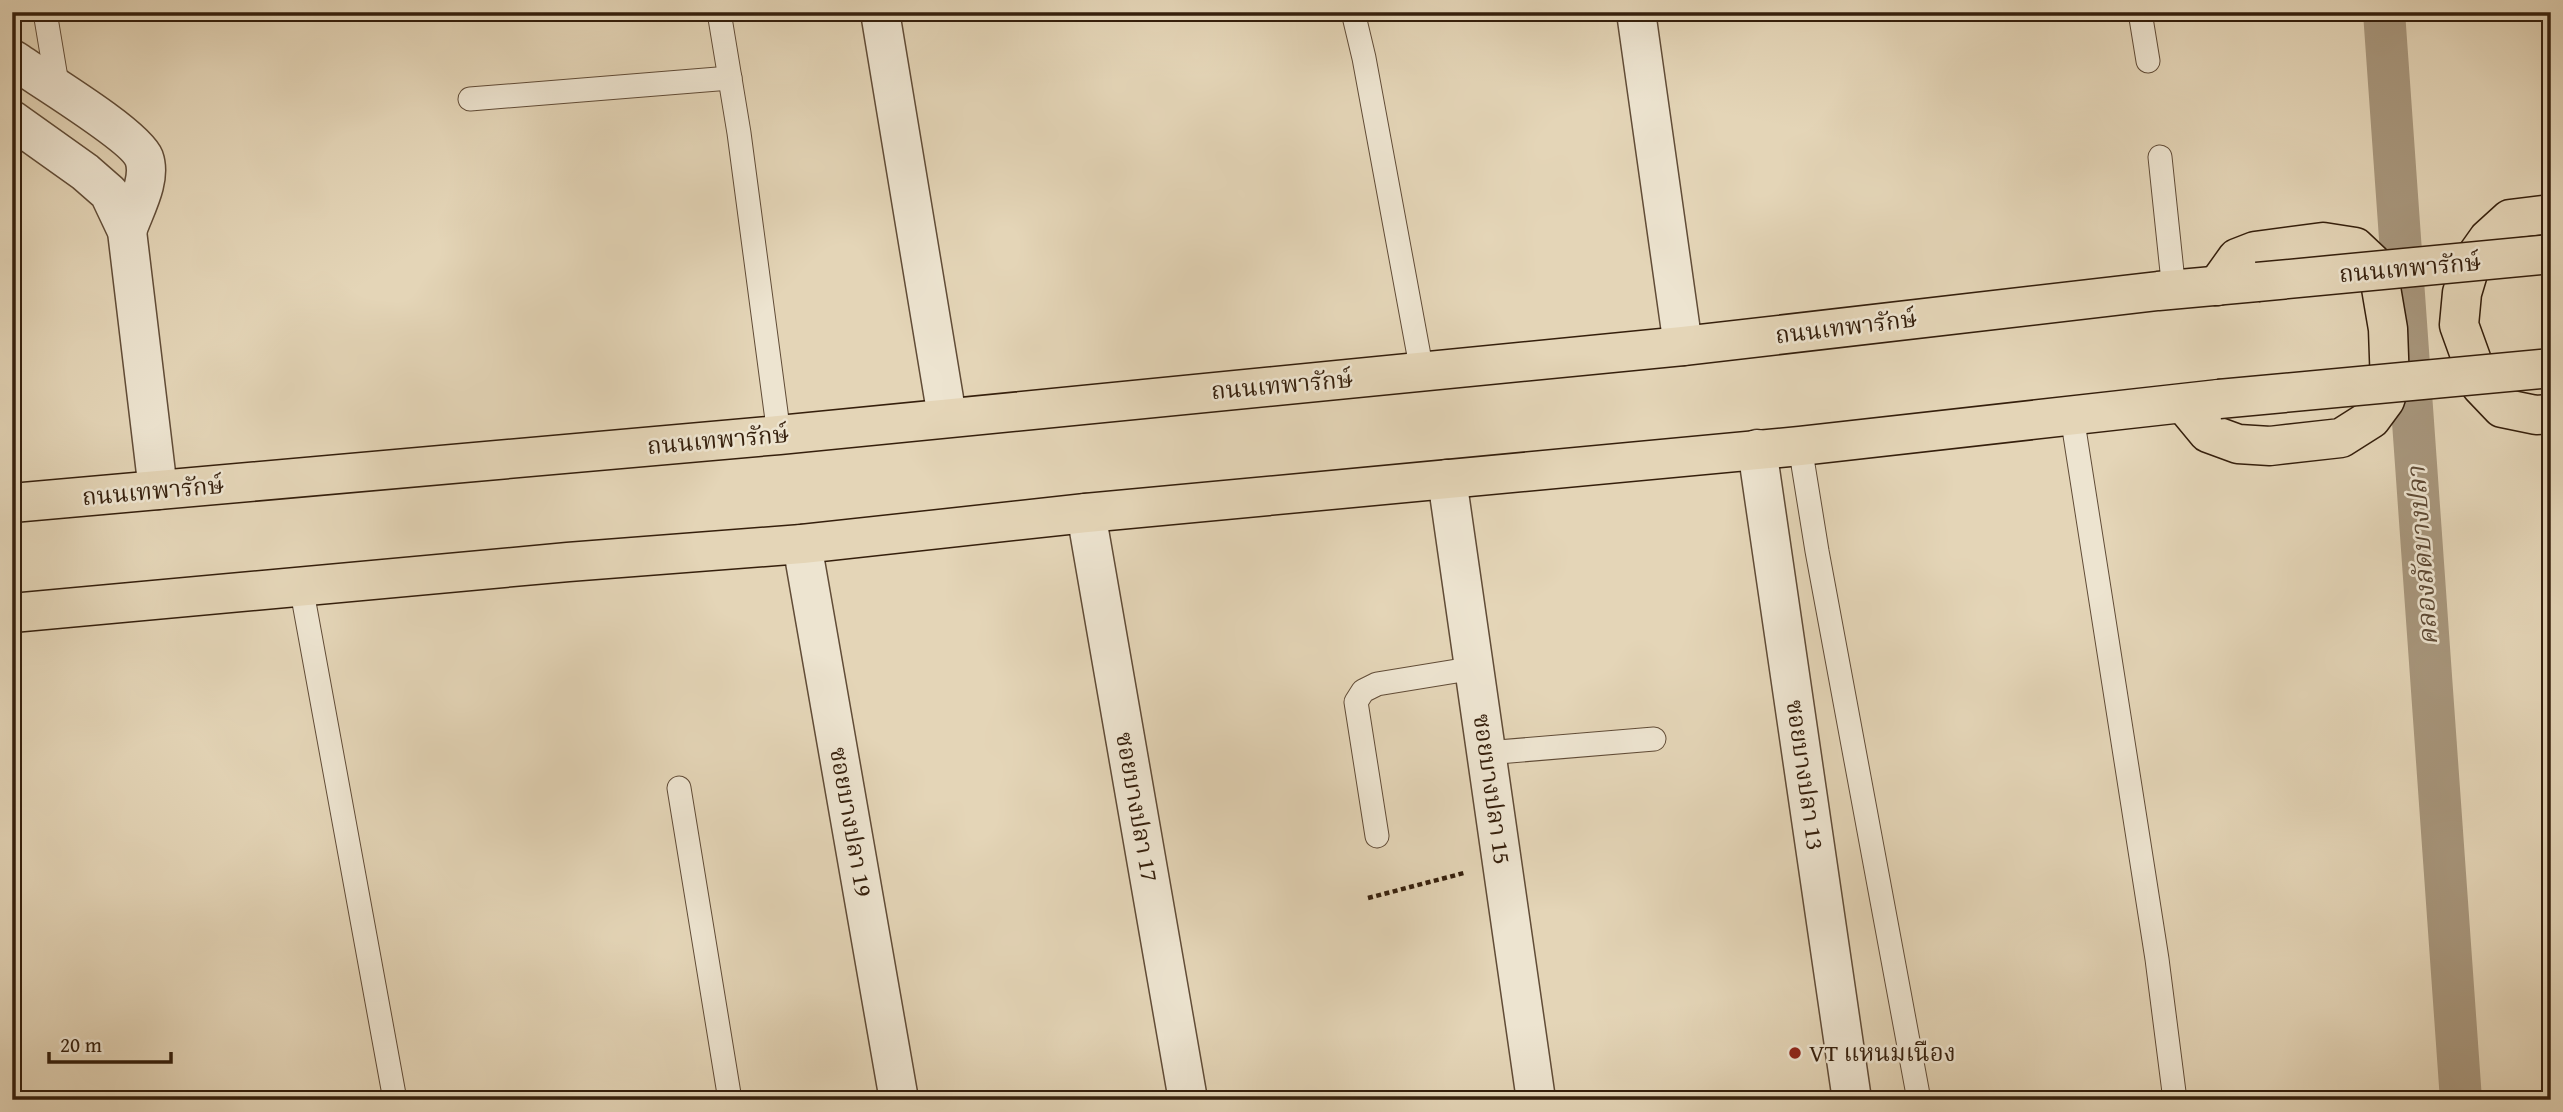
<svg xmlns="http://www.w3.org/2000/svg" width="2563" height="1112" viewBox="0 0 2563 1112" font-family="'Gentium Book Plus','Noto Serif Thai',serif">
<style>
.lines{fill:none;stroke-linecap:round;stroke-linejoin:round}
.canal{stroke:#a8977d;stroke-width:42}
.service-casing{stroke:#614c37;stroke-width:25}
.minor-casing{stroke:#614c37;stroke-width:41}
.primary-casing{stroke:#351f0c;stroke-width:41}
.path{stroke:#351f0c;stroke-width:4.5;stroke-dasharray:5 3.5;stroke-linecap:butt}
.service{stroke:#ede4d0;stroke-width:23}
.minor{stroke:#ede4d0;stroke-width:38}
.primary{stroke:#e4d5b7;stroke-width:38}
.primary-bridge-casing{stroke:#351f0c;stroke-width:41;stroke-linecap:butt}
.primary-bridge{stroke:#e4d5b7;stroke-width:38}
.poi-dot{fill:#8f2418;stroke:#ede4d0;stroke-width:2.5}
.labels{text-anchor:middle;stroke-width:5;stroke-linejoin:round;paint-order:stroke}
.street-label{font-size:24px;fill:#351f0c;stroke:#ede4d0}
.poi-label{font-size:24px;fill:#351f0c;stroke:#ede4d0;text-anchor:start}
.water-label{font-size:26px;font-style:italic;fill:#5d4934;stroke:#ede4d0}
</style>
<rect width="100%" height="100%" fill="#e4d5b7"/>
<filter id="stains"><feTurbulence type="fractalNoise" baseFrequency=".00286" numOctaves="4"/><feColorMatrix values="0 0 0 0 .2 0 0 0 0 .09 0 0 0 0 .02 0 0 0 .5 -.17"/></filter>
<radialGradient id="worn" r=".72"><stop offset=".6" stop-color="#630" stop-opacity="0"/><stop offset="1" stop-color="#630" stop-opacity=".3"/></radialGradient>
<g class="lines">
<path class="canal" d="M2384 12 2461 1100"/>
<g class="service-casing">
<g id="service">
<path d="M45 12 58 90"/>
<path d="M719 12 739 133 779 435"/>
<path d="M1353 12 1364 58 1422 372"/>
<path d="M2140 12 2148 61"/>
<path d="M470 99 730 78"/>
<path d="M2160 157 2174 291"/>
<path d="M2072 416 2157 959 2175 1100"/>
<path d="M1800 446 1817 551 1919 1100"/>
<path d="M301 586 395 1100"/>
<path d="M1486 753 1654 739"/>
<path d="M679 788 730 1100"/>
<path d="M1377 836 1356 702 1363 691 1377 684 1475 668"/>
</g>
</g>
<g class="minor-casing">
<g id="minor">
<path d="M880 12 947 417"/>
<path d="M1636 12 1683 346"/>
<path d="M14 60C38 77 135 135 144 158 152 180 134 210 127 231"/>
<path d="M12 120 85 172 109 193 127 231 158 490"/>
<path d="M1757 449 1852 1100"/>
<path d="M1447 479 1536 1100"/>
<path d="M1086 513 1188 1100"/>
<path d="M802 544 899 1100"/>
</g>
</g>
<g class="primary-casing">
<g id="primary">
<path d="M2551 214 2510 219 2488 239 2471 263 2462 293 2459 325 2481 386 2502 408 2536 415 2551 414"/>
<path d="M2184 404 2208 433 2238 444 2270 446 2341 438 2371 419 2385 400 2390 385 2388 329 2379 276 2372 263 2355 247 2323 242 2255 251 2237 258 2217 286"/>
<path d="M12 503 779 435 1683 346 2158 291 2257 282"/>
<path d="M12 613 568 562 802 544 1086 513 1800 446 2219 399"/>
</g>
</g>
<g class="path">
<path d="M1368 898 1464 873"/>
<path d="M12 1086 15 1100"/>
</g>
<use href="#service" class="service"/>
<use href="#minor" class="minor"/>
<use href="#primary" class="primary"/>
<g class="primary-bridge-casing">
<g id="primary-bridge">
<path d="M2257 282 2551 254"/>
<path d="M2219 399 2551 368"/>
</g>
</g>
<use href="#primary-bridge" class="primary-bridge"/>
</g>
<circle class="poi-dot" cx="1795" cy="1053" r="7"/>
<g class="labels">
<g class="street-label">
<text transform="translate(2410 268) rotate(-5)" y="8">ถนนเทพารักษ์</text>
<text transform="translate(1846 327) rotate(-7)" y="8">ถนนเทพารักษ์</text>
<text transform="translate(1282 385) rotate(-5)" y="8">ถนนเทพารักษ์</text>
<text transform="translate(718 440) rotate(-5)" y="8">ถนนเทพารักษ์</text>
<text transform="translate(153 491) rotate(-5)" y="8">ถนนเทพารักษ์</text>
<text transform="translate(1805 775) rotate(82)" y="8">ซอยบางปลา 13</text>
<text transform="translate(1492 789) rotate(82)" y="8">ซอยบางปลา 15</text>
<text transform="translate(1137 807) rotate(80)" y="8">ซอยบางปลา 17</text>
<text transform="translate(851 822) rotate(80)" y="8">ซอยบางปลา 19</text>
</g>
<g class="poi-label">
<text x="1809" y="1061">VT แหนมเนือง</text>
</g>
<g class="water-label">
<text transform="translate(2422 556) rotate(-94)" y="9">คลองลัดบางปลา</text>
</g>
</g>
<rect width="2563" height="1112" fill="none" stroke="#e4d5b7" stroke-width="42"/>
<rect x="14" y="14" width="2535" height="1084" fill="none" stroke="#351f0c" stroke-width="3.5"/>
<rect x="21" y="21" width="2521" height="1070" fill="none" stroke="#351f0c" stroke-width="2"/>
<path d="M49 1052v10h122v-10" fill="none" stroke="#351f0c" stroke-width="3.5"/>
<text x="60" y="1052" font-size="21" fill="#351f0c" stroke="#ede4d0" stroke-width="5" paint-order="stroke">20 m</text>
<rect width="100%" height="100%" filter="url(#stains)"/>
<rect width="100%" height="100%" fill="url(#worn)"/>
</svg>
